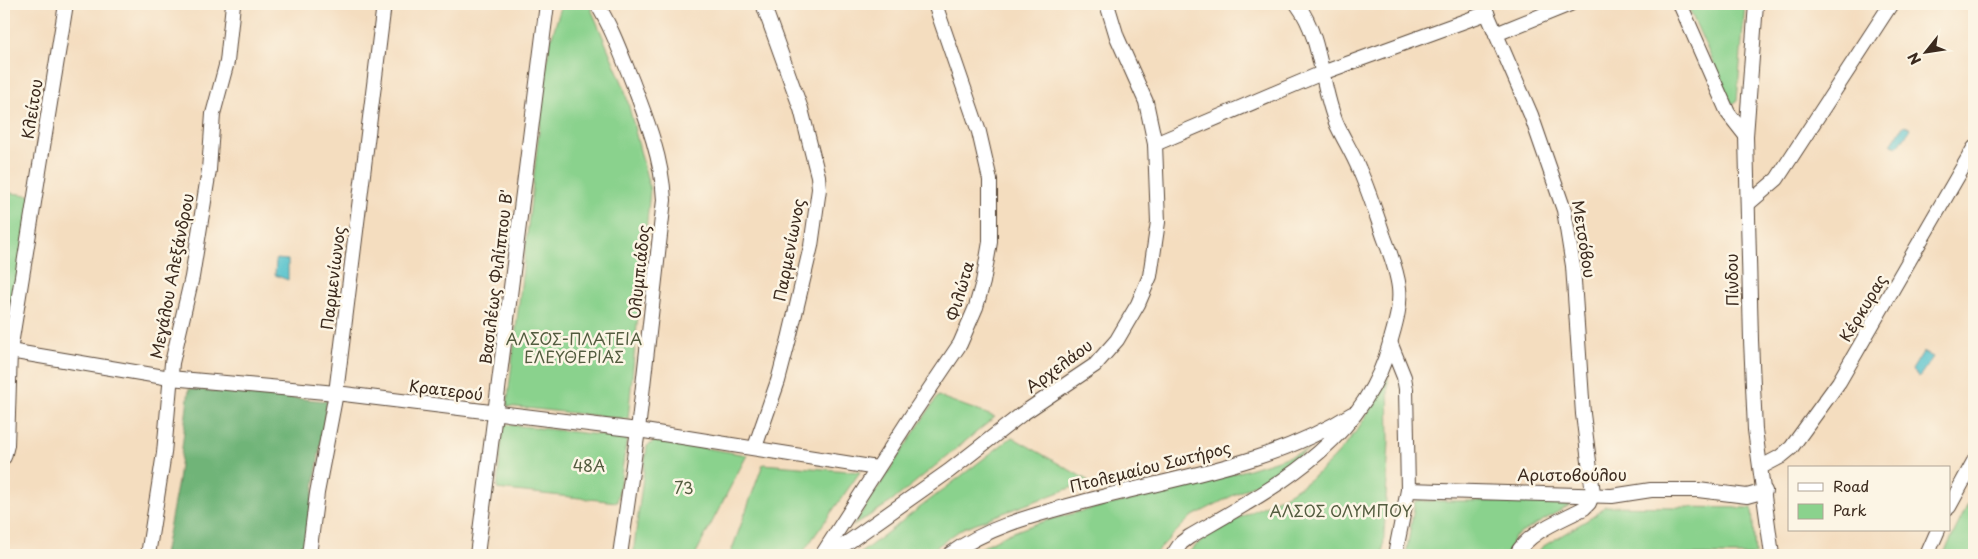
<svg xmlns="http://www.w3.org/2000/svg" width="1978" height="559" viewBox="0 0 1978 559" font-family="'Playpen Sans',sans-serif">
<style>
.green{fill:#8ad28d;stroke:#627e56}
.forest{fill:#6fb478;stroke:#556f4b}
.water{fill:#56c3cd;stroke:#487676}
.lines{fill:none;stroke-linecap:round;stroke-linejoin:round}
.minor-casing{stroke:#574536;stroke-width:16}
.minor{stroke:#fff;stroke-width:14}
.labels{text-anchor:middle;stroke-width:5;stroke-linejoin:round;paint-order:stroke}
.street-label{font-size:16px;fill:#3b2a1e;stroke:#fcf5e5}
.park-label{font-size:16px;fill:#535c3f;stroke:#fcf5e5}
</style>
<rect width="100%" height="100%" fill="#fcf5e5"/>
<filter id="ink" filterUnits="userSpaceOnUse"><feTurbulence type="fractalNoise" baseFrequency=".02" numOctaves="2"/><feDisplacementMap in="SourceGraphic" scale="10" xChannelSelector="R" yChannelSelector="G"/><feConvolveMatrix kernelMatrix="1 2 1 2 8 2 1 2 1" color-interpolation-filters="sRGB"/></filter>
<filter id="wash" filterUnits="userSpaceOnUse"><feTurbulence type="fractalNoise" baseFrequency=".0096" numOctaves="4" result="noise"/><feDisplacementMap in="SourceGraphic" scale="20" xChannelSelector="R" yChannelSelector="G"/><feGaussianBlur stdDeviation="1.12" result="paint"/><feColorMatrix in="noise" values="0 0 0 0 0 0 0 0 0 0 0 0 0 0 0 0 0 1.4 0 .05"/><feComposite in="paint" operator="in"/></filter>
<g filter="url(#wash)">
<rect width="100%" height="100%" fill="#f4ddbf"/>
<g class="green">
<path d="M562 4H589L624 87 650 190 628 419 507 406 549 46Z"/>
<path d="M1687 4H1745L1737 101 1732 104Z"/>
<path d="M4 192 35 196 4 351Z"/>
<path d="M1388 376 1389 441 1383 555H1186C1213 525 1261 510 1296 489 1339 462 1367 420 1388 376Z"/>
<path d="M938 396 995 417 891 502 853 526Z"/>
<path d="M503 424 627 438 617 502 497 489Z"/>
<path d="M1012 437 1089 481 963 528 925 555H858Z"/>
<path d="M657 440 747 455 695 555H633L647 446Z"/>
<path d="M1308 450 1261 481 1191 517 1153 555H971C1016 520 1110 506 1166 492 1214 480 1261 466 1308 450Z"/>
<path d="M763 464 860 472 801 555H730Z"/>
<path d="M1974 492V555H1943Z"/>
<path d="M1415 501H1566L1570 505 1514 537 1507 555H1406Z"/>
<path d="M1605 506 1752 508 1755 555H1536L1542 547 1594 516Z"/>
</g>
<path class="forest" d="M189 389 327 401 304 555H164L178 481Z"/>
<g class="water">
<path d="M1904 125 1911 129 1898 146 1891 144Z"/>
<path d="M276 259 288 260V280L275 275Z"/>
<path d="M1923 352 1933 357 1919 377 1912 370Z"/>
</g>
</g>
<g filter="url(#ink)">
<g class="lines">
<g class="minor-casing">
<g id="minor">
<path d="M597 4C612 28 621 54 632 81 647 120 662 158 664 200L638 430 620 555"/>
<path d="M1483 4 1531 115 1564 210 1573 266 1583 414 1593 493 1589 503 1584 508C1562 520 1529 531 1516 555"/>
<path d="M1680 4 1728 113 1746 136"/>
<path d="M1756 4 1746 136 1751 340 1755 430 1772 555"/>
<path d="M1496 34 1570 4"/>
<path d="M1155 144 1322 73 1487 13"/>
<path d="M1749 203 1777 179 1891 4"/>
<path d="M1390 342 1404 377 1406 389 1408 490 1395 555"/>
<path d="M10 351 170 378 336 393 638 430 877 468"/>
<path d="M755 447 778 381 789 339 811 246 819 189 818 176 801 109 763 4"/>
<path d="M4 457 7 445 10 351 66 4"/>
<path d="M1761 467 1780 457 1791 448 1839 382 1974 148"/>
<path d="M1408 490 1612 496 1651 490H1698L1747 496 1765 491"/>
<path d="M1949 507 1974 461"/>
<path d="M148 555 164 453 172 363 192 277 209 170 213 114 227 62 233 4"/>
<path d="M309 555 317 493 336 393 384 4"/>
<path d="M477 555 547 4"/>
<path d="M822 555 912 415 960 344 976 307 983 282 990 242V180L979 132 935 4"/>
<path d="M830 555 949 471 1022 414 1095 365 1117 340 1138 304 1150 276 1158 222 1155 144 1146 102 1117 37 1107 4"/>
<path d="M949 555C987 527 1034 515 1079 503 1171 478 1270 466 1352 414"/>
<path d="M1173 555 1181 543 1189 537C1271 489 1364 443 1390 343 1395 325 1401 307 1399 288 1397 270 1390 253 1384 237 1376 214 1369 191 1359 169 1353 154 1344 140 1337 125 1320 86 1323 39 1297 4"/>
<path d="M1927 555 1938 530"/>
</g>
</g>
<use href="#minor" class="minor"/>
</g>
</g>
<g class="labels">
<g class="street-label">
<text transform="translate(32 109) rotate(-81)" y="6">Κλείτου</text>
<text transform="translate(1584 239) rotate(81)" y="6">Μετσόβου</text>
<text transform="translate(789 250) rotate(-79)" y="6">Παρμενίωνος</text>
<text transform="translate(639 272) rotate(-84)" y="6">Ολυμπιάδος</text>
<text transform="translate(172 276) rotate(-79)" y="6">Μεγάλου Αλεξάνδρου</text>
<text transform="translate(496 277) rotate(-83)" y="6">Βασιλέως Φιλίππου Β'</text>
<text transform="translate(333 278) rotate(-83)" y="6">Παρμενίωνος</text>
<text transform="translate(1732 280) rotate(-91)" y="6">Πίνδου</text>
<text transform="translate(960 291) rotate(-74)" y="6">Φιλώτα</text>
<text transform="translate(1863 308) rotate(-59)" y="6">Κέρκυρας</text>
<text transform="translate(1059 366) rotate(-36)" y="6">Αρχελάου</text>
<text transform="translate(446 390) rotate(7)" y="6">Κρατερού</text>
<text transform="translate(1150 467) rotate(-14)" y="6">Πτολεμαίου Σωτήρος</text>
<text x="1572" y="481">Αριστοβούλου</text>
</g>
<g class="park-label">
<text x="574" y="345">ΑΛΣΟΣ-ΠΛΑΤΕΙΑ<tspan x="574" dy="18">ΕΛΕΥΘΕΡΙΑΣ</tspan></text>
<text x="589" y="472">48Α</text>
<text x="684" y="494">73</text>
<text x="1341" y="517">ΑΛΣΟΣ ΟΛΥΜΠΟΥ</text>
</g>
</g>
<rect width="1978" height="559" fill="none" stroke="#fcf5e5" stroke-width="20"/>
<rect x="1788" y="466" width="162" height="65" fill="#fcf5e5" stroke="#afa495"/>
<rect x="1798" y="483" width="25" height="8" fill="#ffffff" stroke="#afa495"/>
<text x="1833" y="492" font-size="15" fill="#3b2a1e">Road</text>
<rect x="1798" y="504" width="25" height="15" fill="#8ad28d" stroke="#afa495"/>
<text x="1833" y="516" font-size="15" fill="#3b2a1e">Park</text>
<g transform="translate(1926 52) rotate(240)" stroke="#fcf5e5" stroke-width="4" paint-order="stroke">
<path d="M0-4L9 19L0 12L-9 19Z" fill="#3b2a1e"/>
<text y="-8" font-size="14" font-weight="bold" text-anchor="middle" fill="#3b2a1e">N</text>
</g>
</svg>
